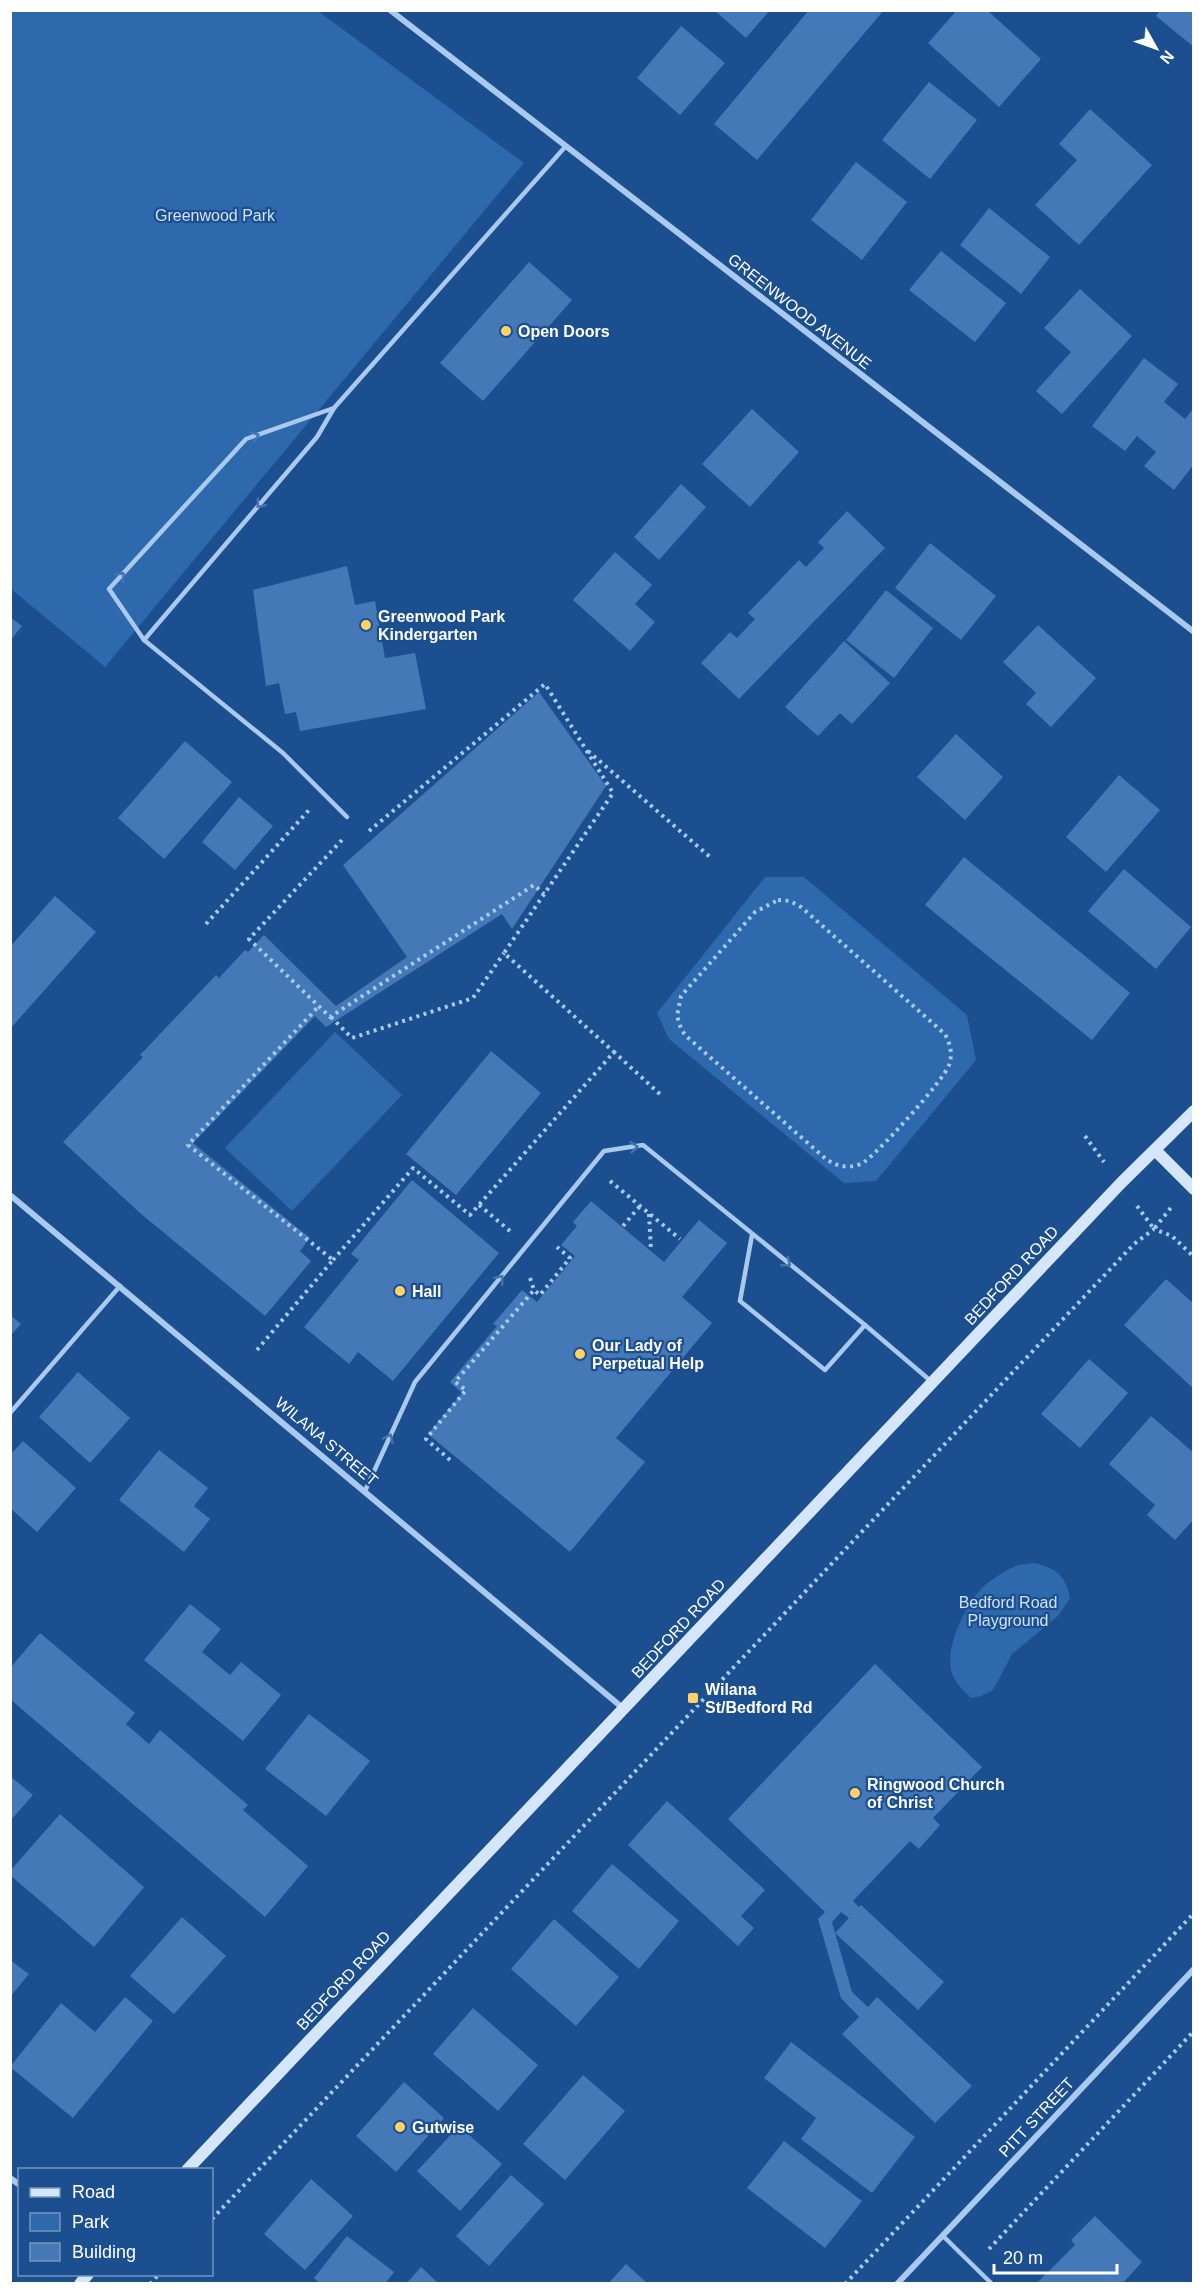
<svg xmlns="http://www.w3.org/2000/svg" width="1204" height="2294" viewBox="0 0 1204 2294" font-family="Helvetica,sans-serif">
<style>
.green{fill:#2e69ad}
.building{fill:#4478b7}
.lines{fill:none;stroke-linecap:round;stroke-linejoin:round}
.path{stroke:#a9c9ee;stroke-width:4;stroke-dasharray:3 4.5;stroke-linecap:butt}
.lane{stroke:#a9c9ee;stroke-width:4.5}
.street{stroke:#a9c9ee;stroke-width:6}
.secondary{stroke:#d6e6fa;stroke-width:12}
.oneway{stroke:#4674ac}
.poi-dot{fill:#ffd166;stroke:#1b4f8f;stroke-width:2}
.labels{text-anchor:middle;stroke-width:4.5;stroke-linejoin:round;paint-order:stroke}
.park-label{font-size:16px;fill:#cfe3fa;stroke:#1b4f8f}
.street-label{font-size:16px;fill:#fff;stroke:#1b4f8f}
.poi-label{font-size:16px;font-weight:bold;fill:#fff;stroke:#1b4f8f;text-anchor:start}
</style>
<rect width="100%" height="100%" fill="#1b4f8f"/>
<g class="green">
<path d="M10 11H318L524 163 105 667 11 589Z"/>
<path d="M765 877H804L967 1015 976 1060 876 1181 844 1183 669 1039 657 1013Z"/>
<path d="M335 1032 402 1095 292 1211 225 1148Z"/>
<path d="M1034 1563C1057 1569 1065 1574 1070 1598L1058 1616 1012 1654 993 1690 981 1696 971 1698C964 1691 957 1685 953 1676 942 1651 966 1603 984 1586 992 1579 1006 1570 1016 1566 1021 1564 1028 1564 1034 1563Z"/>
</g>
<g class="building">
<path d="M714 10H770L746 38Z"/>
<path d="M809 10H884L757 160 714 124Z"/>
<path d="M957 10H987L1041 59 999 107 928 43Z"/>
<path d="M1160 10H1194V47L1156 16Z"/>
<path d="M681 26 725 63 680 115 637 78Z"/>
<path d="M929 82 977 120 930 179 882 140Z"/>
<path d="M1090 109 1152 165 1079 245 1035 205 1077 160 1059 144Z"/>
<path d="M856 162 907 202 862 260 811 220Z"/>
<path d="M989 208 1050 257 1021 294 960 245Z"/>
<path d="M941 251 1006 303 975 342 909 290Z"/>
<path d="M529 262 572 300 483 401 440 363Z"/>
<path d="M1080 289 1132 336 1062 414 1036 391 1071 352 1044 328Z"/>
<path d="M1144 358 1178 384 1164 402 1185 419 1194 408V464L1174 490 1144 466 1156 452 1137 436 1125 451 1092 426Z"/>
<path d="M752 409 799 452 750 507 702 464Z"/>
<path d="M681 484 706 507 659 560 634 537Z"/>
<path d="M847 511 885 548 739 699 701 663 730 632 737 638 755 619 748 613 799 560 806 567 824 548 818 542Z"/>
<path d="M930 543 996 596 961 640 895 588Z"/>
<path d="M615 552 652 585 635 604 655 622 630 651 573 600Z"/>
<path d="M347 566 355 605 375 601 385 658 415 653 426 709 300 731 296 712 285 714 279 683 266 686 253 590Z"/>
<path d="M886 590 933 628 894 678 846 640Z"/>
<path d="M10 617 22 626 10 641Z"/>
<path d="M1038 625 1096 678 1051 727 1026 704 1036 693 1003 662Z"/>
<path d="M844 641 890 683 852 724 840 713 818 736 785 707Z"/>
<path d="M539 692 606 786 512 929 502 914 326 1027 315 1016 193 1143 310 1238 300 1251 311 1261 265 1316 140 1213 63 1142 143 1057 140 1055 216 975 219 978 245 950 248 952 264 935 336 1006 407 957 343 865Z"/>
<path d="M956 734 1003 777 965 820 917 777Z"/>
<path d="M185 741 232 782 164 859 118 818Z"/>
<path d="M1119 775 1160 810 1106 872 1066 837Z"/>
<path d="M239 797 273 826 235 870 202 842Z"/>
<path d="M964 857 1130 993 1092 1040 925 905Z"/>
<path d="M1124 869 1191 927 1156 969 1088 911Z"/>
<path d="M55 896 96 932 10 1029V947Z"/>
<path d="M491 1051 541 1093 456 1195 406 1154Z"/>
<path d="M412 1180 499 1253 393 1381 358 1352 349 1364 304 1327 359 1260 351 1254Z"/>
<path d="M591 1201 664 1262 699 1220 727 1243 682 1297 712 1323 616 1438 645 1462 570 1552 428 1434 462 1393 450 1382 497 1326 493 1324 522 1290 537 1302 575 1256 561 1245 577 1226 573 1222Z"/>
<path d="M1166 1279 1194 1304V1389L1124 1325Z"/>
<path d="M10 1315 21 1324 10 1336Z"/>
<path d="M1089 1359 1128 1393 1080 1448 1041 1414Z"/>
<path d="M78 1372 130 1418 90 1463 39 1417Z"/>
<path d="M1151 1416 1194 1453V1519L1175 1540 1147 1515 1155 1505 1109 1464Z"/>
<path d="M23 1441 76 1488 37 1532 10 1508V1455Z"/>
<path d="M159 1450 208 1488 194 1506 210 1519 184 1552 119 1500Z"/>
<path d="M190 1604 221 1629 202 1652 230 1675 241 1662 281 1695 243 1741 144 1660Z"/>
<path d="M40 1633 135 1713 126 1724 149 1744 160 1730 248 1805 243 1810 308 1866 265 1917 10 1699V1668Z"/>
<path d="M875 1664 982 1767 933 1818 940 1825 919 1849 910 1841 853 1901 859 1907 861 1905 944 1982 918 2010 835 1933 849 1918 841 1912 832 1922 852 1992 868 2007 877 1997 972 2086 935 2123 842 2034 859 2017 841 1998 818 1919 825 1912 728 1819Z"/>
<path d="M309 1714 370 1761 326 1816 265 1769Z"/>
<path d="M10 1776 33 1795 10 1821Z"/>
<path d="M667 1801 765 1890 741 1916 754 1928 738 1946 628 1845Z"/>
<path d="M60 1814 144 1887 94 1947 10 1875V1871Z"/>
<path d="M612 1864 679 1921 639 1969 572 1911Z"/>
<path d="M182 1917 226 1956 174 2014 130 1976Z"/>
<path d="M554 1919 619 1977 576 2026 511 1969Z"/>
<path d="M10 1960 29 1974 10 1997Z"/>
<path d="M125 1997 153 2021 73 2118 10 2067 61 2003 95 2032Z"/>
<path d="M473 2008 538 2065 498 2111 433 2054Z"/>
<path d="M791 2042 915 2137 872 2193 801 2139 816 2118 764 2078Z"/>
<path d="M583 2075 625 2111 565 2180 523 2144Z"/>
<path d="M404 2082 444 2118 396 2172 356 2136Z"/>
<path d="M459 2126 502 2164 460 2211 417 2171Z"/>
<path d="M784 2141 862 2201 825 2248 747 2188Z"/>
<path d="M511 2175 544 2204 489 2266 456 2236Z"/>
<path d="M311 2179 353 2216 305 2270 264 2234Z"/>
<path d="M1095 2216 1142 2262 1122 2284H1036L1075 2245 1071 2240Z"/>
<path d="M347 2236 394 2272 385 2284H321L314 2278Z"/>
<path d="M626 2264 648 2284H608Z"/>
<path d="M421 2267 439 2284H406Z"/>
</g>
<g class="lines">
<g class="path">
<path d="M588 751 710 857"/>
<path d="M369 831 545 684 613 793 504 953 614 1052"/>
<path d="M342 840 249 939 330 1017 534 885 544 894"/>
<path d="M778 900 790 901 801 907 945 1034C950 1044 953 1053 949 1065 945 1079 874 1158 861 1164 848 1169 836 1166 826 1159L686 1036 681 1029 677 1016 681 996 755 912Z"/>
<path d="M206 924 309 810"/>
<path d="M331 1017 352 1038 473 998 504 953"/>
<path d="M1085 1136 1104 1162"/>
<path d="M610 1181 680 1239"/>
<path d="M479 1205 510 1231"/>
<path d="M1137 1206 1154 1229 1173 1205"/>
<path d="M649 1214 651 1250"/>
<path d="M623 1226 640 1206"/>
<path d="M333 1260 413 1168 470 1215 614 1052 663 1097"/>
<path d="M530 1278 534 1290 540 1295 570 1258 557 1247"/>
<path d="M257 1350 333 1260 188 1145 319 1006"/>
<path d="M450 1460 426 1439 466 1390 455 1382 534 1290"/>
<path d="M212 2219 1134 1244 1154 1229 1172 1236 1194 1257"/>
<path d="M989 2249 1194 2031"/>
<path d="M150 2284 159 2274"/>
<path d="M845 2284 1194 1913"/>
</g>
<g class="lane">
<path d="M334 408 246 439 109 589 144 640 283 753 347 817"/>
<path d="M144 640 317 437 334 408 565 147"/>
<path d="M865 1325 932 1382"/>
<path d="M10 1413 120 1286"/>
<path d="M365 1491 415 1382 604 1151 643 1145 865 1325 825 1370 740 1301 752 1235"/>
<path d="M943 2236 992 2284"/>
</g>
<g class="street">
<path d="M390 10 1194 632"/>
<path d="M10 1195 624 1709"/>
<path d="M10 2178 20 2185"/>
<path d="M897 2284 1194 1969"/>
</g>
<g class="secondary">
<path d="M1155 1150 1194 1189"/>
<path d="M187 2170 1121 1183 1194 1111"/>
<path d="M80 2284 88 2274"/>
</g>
</g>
<defs><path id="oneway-chevron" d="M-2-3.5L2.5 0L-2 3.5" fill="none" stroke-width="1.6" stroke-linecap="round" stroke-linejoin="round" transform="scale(1.5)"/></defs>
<g class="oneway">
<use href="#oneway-chevron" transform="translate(255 436) rotate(-21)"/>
<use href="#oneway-chevron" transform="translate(260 504) rotate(130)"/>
<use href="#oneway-chevron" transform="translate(121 576) rotate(-47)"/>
<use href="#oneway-chevron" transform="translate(634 1147) rotate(-5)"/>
<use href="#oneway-chevron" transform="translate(787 1263) rotate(39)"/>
<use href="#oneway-chevron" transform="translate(500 1279) rotate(-51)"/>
<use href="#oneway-chevron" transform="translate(389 1438) rotate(-65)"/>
</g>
<g class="poi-dot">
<circle cx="506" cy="331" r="6"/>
<circle cx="366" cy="625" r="6"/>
<circle cx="400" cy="1291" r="6"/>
<circle cx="580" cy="1354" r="6"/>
<rect x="687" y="1692" width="12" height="12" rx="3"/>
<circle cx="855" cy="1793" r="6"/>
<circle cx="400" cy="2127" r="6"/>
</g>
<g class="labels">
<g class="park-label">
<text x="215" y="221">Greenwood Park</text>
<text x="1008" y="1608">Bedford Road<tspan x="1008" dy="18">Playground</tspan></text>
</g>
<g class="street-label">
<text transform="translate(800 311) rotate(38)" y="6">GREENWOOD AVENUE</text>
<text transform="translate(1011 1275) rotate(-47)" y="6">BEDFORD ROAD</text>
<text transform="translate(327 1441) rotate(40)" y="6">WILANA STREET</text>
<text transform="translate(678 1628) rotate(-47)" y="6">BEDFORD ROAD</text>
<text transform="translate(343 1980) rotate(-47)" y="6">BEDFORD ROAD</text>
<text transform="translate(1036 2117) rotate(-47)" y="6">PITT STREET</text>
</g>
<g class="poi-label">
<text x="518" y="337">Open Doors</text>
<text x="378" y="622">Greenwood Park<tspan x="378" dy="18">Kindergarten</tspan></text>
<text x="412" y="1297">Hall</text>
<text x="592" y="1351">Our Lady of<tspan x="592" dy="18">Perpetual Help</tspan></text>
<text x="705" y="1695">Wilana<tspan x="705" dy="18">St/Bedford Rd</tspan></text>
<text x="867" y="1790">Ringwood Church<tspan x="867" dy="18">of Christ</tspan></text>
<text x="412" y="2133">Gutwise</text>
</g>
</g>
<rect width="1204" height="2294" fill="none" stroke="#ffffff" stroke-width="24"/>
<rect x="18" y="2168" width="195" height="108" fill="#1b4f8f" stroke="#7695bc" stroke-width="1.5"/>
<rect x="30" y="2188" width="30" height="9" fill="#d6e6fa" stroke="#7695bc" stroke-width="1.5"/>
<text x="72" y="2198" font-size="18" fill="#ffffff">Road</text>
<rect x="30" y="2213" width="30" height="18" fill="#2e69ad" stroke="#7695bc" stroke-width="1.5"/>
<text x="72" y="2228" font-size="18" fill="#ffffff">Park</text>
<rect x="30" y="2243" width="30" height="18" fill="#4478b7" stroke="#7695bc" stroke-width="1.5"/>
<text x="72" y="2258" font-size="18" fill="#ffffff">Building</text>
<g transform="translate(1156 48) rotate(130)" stroke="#1b4f8f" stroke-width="4.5" paint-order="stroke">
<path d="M0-4.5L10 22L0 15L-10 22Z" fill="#ffffff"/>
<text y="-9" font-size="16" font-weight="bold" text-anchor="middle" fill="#ffffff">N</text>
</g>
<path d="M994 2264v9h123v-9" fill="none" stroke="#ffffff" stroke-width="3"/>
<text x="1003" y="2264" font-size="18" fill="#ffffff" stroke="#1b4f8f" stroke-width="4.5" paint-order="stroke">20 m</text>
</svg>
